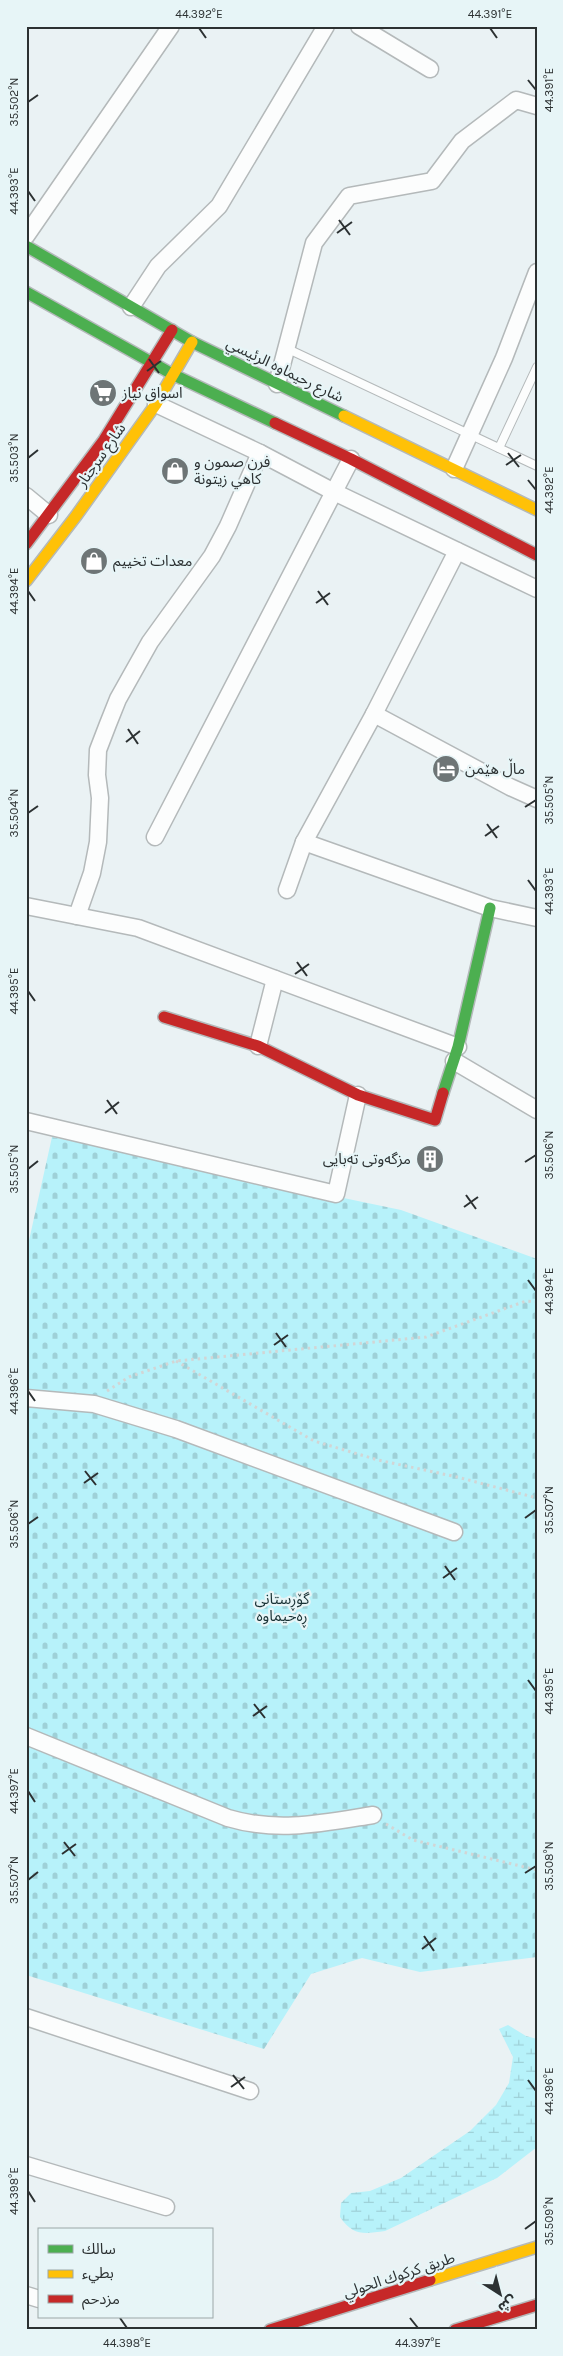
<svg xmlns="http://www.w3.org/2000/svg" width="563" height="2356" viewBox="0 0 563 2356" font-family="Karla,'Noto Sans Arabic',sans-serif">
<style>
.wetland{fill:url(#wetland-marsh)}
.cemetery{fill:url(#cemetery-stones)}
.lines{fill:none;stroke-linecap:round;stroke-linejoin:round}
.lane-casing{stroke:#b4b9ba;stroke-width:10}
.street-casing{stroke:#b4b9ba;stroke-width:19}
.fast-casing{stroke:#b4b9ba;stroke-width:14}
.slow-casing{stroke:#b4b9ba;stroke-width:14}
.jam-casing{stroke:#b4b9ba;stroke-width:14}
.path{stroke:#d2d5d5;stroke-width:3;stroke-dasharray:2.5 4;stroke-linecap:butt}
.lane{stroke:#fcfdfd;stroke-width:8}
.street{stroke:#fcfdfd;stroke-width:16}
.fast{stroke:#4caf50;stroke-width:11}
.slow{stroke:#ffc107;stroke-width:11}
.jam{stroke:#c62828;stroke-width:11}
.ticks{fill:none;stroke:#2c3132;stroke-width:2}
.labels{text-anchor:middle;stroke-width:4.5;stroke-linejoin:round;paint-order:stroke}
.street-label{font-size:15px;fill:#2c3132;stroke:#e7f5f7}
.poi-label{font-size:15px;fill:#2c3132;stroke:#e7f5f7;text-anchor:start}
.park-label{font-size:15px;fill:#193235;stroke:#e7f5f7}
.neatline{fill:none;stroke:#2c3132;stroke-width:2}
.ticks-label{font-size:12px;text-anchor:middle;fill:#2c3132}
</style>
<defs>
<pattern id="wetland-marsh" width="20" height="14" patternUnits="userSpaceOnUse" patternTransform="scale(1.25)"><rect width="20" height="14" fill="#b7f2fa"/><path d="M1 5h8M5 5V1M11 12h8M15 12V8" fill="none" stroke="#9ed0d7"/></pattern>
<pattern id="cemetery-stones" width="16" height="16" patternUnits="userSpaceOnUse" patternTransform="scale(1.25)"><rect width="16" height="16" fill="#b7f2fa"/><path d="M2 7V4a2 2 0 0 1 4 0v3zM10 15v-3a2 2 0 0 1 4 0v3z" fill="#9ed0d7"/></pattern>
</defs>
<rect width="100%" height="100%" fill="#eaf2f4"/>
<path class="wetland" d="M508 2025 526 2036 537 2039V2147L497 2178 385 2231C364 2234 353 2236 340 2217L341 2203 351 2193 370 2191 401 2178 470 2131 496 2105 509 2083 513 2057 499 2029Z"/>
<path class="cemetery" d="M52 1137 401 1210 537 1259V1957L420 1972 362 1958 311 1974 264 2049 26 1975V1254Z"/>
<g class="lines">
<g class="lane-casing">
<g id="lane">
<path d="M288 349 537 466"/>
<path d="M499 448 537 367"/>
</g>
</g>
<g class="street-casing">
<g id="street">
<path d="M359 26 430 69"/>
<path d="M26 236 171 26"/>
<path d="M131 307 158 266 219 206 326 26"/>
<path d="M277 384 314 243 349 196 432 181 462 141 516 100 537 106"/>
<path d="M156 404 260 453 334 492 537 589"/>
<path d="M454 469 504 358 537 272"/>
<path d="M26 496 49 515"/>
<path d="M374 714 510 787 537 799"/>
<path d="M155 837 351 459"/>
<path d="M304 842 490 908 537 918"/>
<path d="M287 890 304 842 374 714 457 551"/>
<path d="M26 906 138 928 458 1047"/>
<path d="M77 916 92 873 98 842 100 798 97 775 98 750 108 724 118 699 150 642 212 556 228 526 260 453"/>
<path d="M258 1046 275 979"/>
<path d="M454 1061 537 1110"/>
<path d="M26 1121 336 1194 358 1095"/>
<path d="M26 1398 94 1404 176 1429 454 1532"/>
<path d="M26 1736 228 1818C278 1833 323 1823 373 1815"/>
<path d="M26 2017 250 2091"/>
<path d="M26 2165 166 2207"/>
<path d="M26 2295 39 2299"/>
</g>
</g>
<g class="fast-casing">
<g id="fast">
<path d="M26 246 192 342 344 416"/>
<path d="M26 292 174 375 275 423"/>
<path d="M443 1093 458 1047 490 908"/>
</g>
</g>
<g class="slow-casing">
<g id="slow">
<path d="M344 416 537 510"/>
<path d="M26 581 76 516 156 404 192 342"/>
<path d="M430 2280 537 2247"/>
</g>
</g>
<g class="jam-casing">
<g id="jam">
<path d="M275 423 351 459 537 555"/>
<path d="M26 544 104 440 172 330"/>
<path d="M164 1017 258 1046 358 1095 435 1120 443 1093"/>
<path d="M270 2330 430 2280"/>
<path d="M455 2330 537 2305"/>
</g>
</g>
<g class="path">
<path d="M176 1361 314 1441 378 1460 457 1477 537 1498"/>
<path d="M107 1391 129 1377 176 1361 426 1337 526 1301 537 1302"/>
<path d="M386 1824 413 1840 537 1870"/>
</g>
<use href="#lane" class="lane"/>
<use href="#street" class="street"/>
<use href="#fast" class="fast"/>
<use href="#slow" class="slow"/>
<use href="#jam" class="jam"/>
</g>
<path class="ticks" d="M199 28 206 38M490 28 497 38M528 80 536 90M28 102 38 95M28 191 35 201M339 220 350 235M337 233 352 222M149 359 159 373M147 371 161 361M508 453 519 467M28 458 38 450M506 465 521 455M528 480 536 490M28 591 35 601M318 591 328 605M316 603 330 593M128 729 138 744M126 742 140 731M525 807 536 800M28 813 38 806M487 824 497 838M485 836 499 826M528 880 536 891M297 962 307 976M295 974 309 964M28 991 35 1001M107 1100 117 1114M105 1113 119 1102M525 1162 536 1155M28 1169 38 1161M466 1195 476 1209M464 1207 478 1197M528 1280 536 1291M276 1333 286 1347M274 1345 288 1335M28 1391 35 1401M85 1471 96 1485M84 1483 98 1473M525 1518 536 1510M28 1524 38 1517M445 1566 455 1580M443 1578 457 1568M528 1680 536 1691M254 1704 265 1718M253 1716 267 1706M28 1791 35 1802M64 1842 75 1856M62 1854 76 1844M525 1873 536 1866M28 1880 38 1872M424 1936 434 1951M422 1949 436 1938M233 2075 244 2089M528 2080 536 2091M231 2087 245 2077M28 2191 35 2202M525 2229 536 2221M120 2318 127 2328M410 2318 418 2328"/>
<defs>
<g id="supermarket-disc" transform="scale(1.4375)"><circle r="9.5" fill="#6e7576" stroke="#e7f5f7"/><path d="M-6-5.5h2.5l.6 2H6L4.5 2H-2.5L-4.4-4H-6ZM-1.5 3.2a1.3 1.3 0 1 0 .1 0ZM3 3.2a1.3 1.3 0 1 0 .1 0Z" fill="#fff"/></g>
<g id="shop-disc" transform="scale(1.4375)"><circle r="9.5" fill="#6e7576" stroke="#e7f5f7"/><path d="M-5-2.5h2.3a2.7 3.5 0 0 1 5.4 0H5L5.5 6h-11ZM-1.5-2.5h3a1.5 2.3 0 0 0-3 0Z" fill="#fff"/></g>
<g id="hotel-disc" transform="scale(1.4375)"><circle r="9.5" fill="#6e7576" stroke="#e7f5f7"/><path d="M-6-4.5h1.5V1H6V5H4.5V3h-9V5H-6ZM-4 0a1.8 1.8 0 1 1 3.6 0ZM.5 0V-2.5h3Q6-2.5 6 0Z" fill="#fff"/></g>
<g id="building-disc" transform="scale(1.4375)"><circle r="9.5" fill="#6e7576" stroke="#e7f5f7"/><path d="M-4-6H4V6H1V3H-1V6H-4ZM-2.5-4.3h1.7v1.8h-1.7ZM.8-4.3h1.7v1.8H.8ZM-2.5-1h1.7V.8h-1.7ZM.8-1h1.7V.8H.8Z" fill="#fff"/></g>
</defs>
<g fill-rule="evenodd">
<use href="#supermarket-disc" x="103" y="393"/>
<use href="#shop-disc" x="175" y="471"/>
<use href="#shop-disc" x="94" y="561"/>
<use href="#hotel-disc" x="446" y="769"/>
<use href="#building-disc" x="430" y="1159"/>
</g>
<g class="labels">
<g class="street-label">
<text transform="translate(285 370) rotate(26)" y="5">شارع رحيماوه الرئيسي</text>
<text transform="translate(101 455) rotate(-55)" y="5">شارع سرجنار</text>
<text transform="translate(399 2275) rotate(-18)" y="5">طريق كركوك الحولي</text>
</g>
<g class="poi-label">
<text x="122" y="398">اسواق نياز</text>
<text x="194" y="467">فرن صمون و<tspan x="194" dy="17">كاهي زيتونة</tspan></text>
<text x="113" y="566">معدات تخييم</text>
<text x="465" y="774">ماڵ هێمن</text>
<text x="411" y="1164" text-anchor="end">مزگەوتی تەبایی</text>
</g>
<g class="park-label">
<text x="282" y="1604">گۆڕستانی<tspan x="282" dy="17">ڕەحیماوە</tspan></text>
</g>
</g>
<rect width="563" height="2356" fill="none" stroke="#e7f5f7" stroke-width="55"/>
<rect x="38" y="2228" width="175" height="90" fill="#e7f5f7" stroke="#9ca7a8"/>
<rect x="48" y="2245" width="25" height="8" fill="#4caf50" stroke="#9ca7a8"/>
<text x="82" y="2254" font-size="15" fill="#2c3132">سالك</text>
<rect x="48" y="2270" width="25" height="8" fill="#ffc107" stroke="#9ca7a8"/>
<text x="82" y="2278" font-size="15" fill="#2c3132">بطيء</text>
<rect x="48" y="2295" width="25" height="8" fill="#c62828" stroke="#9ca7a8"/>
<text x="82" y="2304" font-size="15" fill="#2c3132">مزدحم</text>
<g transform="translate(500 2294) rotate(144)" stroke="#e7f5f7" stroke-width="4" paint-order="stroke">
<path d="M0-4L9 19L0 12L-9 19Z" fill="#2c3132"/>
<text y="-8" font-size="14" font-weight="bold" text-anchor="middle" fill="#2c3132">ش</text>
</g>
<rect x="28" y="28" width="508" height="2300" class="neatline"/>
<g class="ticks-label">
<text x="199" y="18">44.392°E</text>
<text x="490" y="18">44.391°E</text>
<text transform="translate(549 90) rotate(-90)" y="4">44.391°E</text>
<text transform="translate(14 102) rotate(-90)" y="4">35.502°N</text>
<text transform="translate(14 191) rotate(-90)" y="4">44.393°E</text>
<text transform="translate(14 458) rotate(-90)" y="4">35.503°N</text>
<text transform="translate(549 490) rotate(-90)" y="4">44.392°E</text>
<text transform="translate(14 591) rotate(-90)" y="4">44.394°E</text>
<text transform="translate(549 800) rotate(-90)" y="4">35.505°N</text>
<text transform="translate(14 813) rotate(-90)" y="4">35.504°N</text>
<text transform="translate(549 891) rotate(-90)" y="4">44.393°E</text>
<text transform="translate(14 991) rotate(-90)" y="4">44.395°E</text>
<text transform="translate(549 1155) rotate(-90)" y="4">35.506°N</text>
<text transform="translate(14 1169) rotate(-90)" y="4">35.505°N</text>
<text transform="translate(549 1291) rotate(-90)" y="4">44.394°E</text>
<text transform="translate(14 1391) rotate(-90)" y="4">44.396°E</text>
<text transform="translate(549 1510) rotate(-90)" y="4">35.507°N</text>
<text transform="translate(14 1524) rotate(-90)" y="4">35.506°N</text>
<text transform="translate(549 1691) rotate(-90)" y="4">44.395°E</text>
<text transform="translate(14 1791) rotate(-90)" y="4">44.397°E</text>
<text transform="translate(549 1866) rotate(-90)" y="4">35.508°N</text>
<text transform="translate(14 1880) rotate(-90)" y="4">35.507°N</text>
<text transform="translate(549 2091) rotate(-90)" y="4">44.396°E</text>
<text transform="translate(14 2191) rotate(-90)" y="4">44.398°E</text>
<text transform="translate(549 2221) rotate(-90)" y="4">35.509°N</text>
<text x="127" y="2347">44.398°E</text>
<text x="418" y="2347">44.397°E</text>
</g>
</svg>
